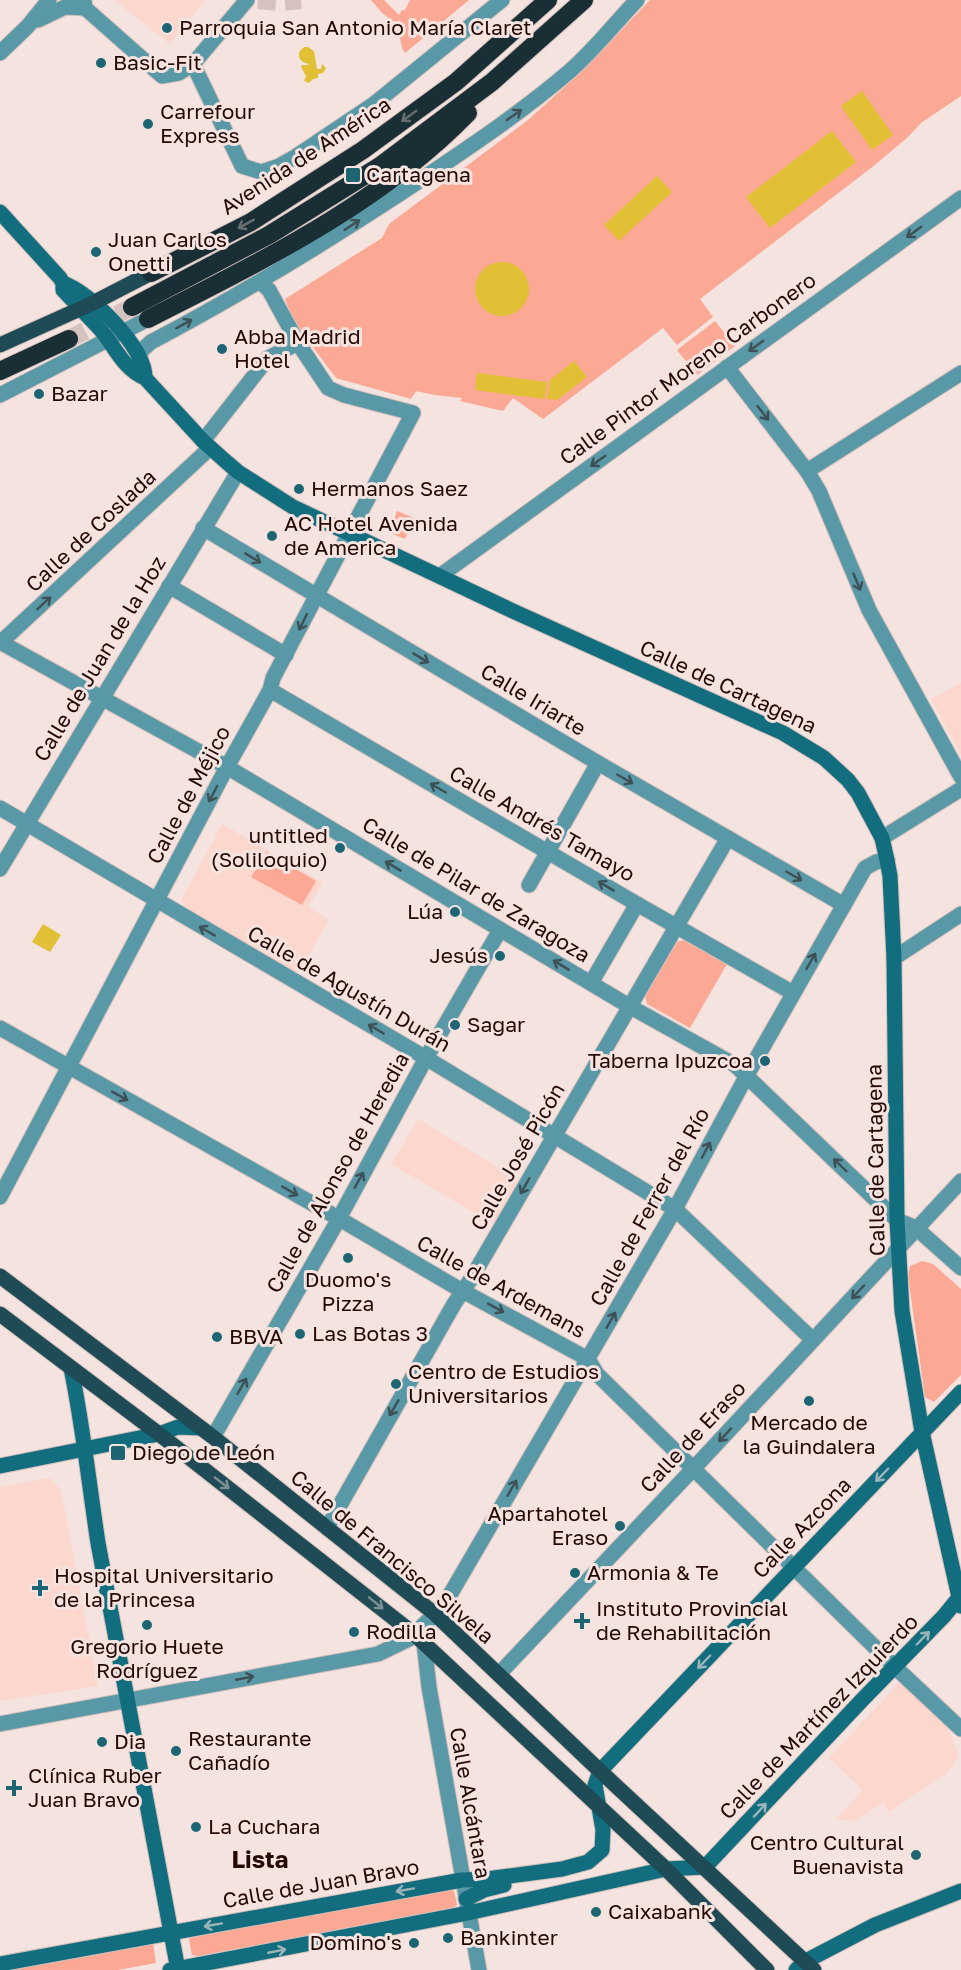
<svg xmlns="http://www.w3.org/2000/svg" width="961" height="1970" viewBox="0 0 961 1970" font-family="'Golos Text',sans-serif">
<style>
.built{fill:#fcd7ce}
.green{fill:#fba894}
.water{fill:#e2c036}
.lines{fill:none;stroke-linecap:round;stroke-linejoin:round}
.highway-tunnel{stroke:#d5c2be;stroke-width:18;stroke-dasharray:18 9;stroke-linecap:butt}
.street-casing{stroke:#d3c0bc;stroke-width:17}
.secondary-casing{stroke:#d3c0bc;stroke-width:17}
.primary-casing{stroke:#d3c0bc;stroke-width:17}
.highway-casing{stroke:#d3c0bc;stroke-width:20}
.street{stroke:#5998a6;stroke-width:15}
.secondary{stroke:#126d7e;stroke-width:15}
.primary{stroke:#1e4b55;stroke-width:15}
.highway{stroke:#192f35;stroke-width:18}
.oneway{stroke:#3e5055}
.oneway2{stroke:#666e70}
.oneway3{stroke:#9ab4b8}
.oneway4{stroke:#7e8f93}
.poi-dot{fill:#1d6573;stroke:#f4e3df;stroke-width:2}
.labels{text-anchor:middle;stroke-width:6;stroke-linejoin:round;paint-order:stroke}
.poi-label{font-size:21px;fill:#240904;stroke:#f4e3df;text-anchor:start}
.street-label{font-size:21px;fill:#240904;stroke:#f4e3df}
.quarter-label{font-size:24px;font-weight:bold;fill:#240904;stroke:#f4e3df}
</style>
<rect width="100%" height="100%" fill="#f4e3df"/>
<g class="built">
<path d="M114 0H205L170 44Z"/>
<path d="M961 683V755L931 699Z"/>
<path d="M222 824 323 882 308 907 329 920 300 970 292 972 184 908 182 899Z"/>
<path d="M418 1119 519 1180 494 1224 391 1164Z"/>
<path d="M49 1478 61 1490 98 1686 0 1701V1487Z"/>
<path d="M898 1684 907 1686 947 1726 959 1756 946 1774 889 1812 883 1803 856 1821 836 1819 863 1790 829 1758Z"/>
</g>
<g class="green">
<path d="M371 0H384L399 15 402 10H405L410 0H469L405 53 402 48 397 24 382 13Z"/>
<path d="M650 0H961V96L921 123 907 138 871 168 700 299 713 317 677 345 663 328 543 419 513 398 503 411 460 401 462 398 434 395 416 391 411 399 336 378 294 322 285 299 382 238 389 224 528 120 581 72Z"/>
<path d="M715 321 735 346 697 375 677 350Z"/>
<path d="M397 511 414 518 405 539 388 532 396 520 394 519Z"/>
<path d="M267 852 316 881 302 905 251 877Z"/>
<path d="M685 940 727 964 690 1028 647 1004 645 996 675 942Z"/>
<path d="M922 1261 933 1264 961 1289V1375L934 1402 925 1397 908 1276 910 1266Z"/>
<path d="M448 1888 454 1891 457 1905 452 1909 198 1956 192 1955 189 1940 191 1936Z"/>
<path d="M153 1942 156 1963 118 1970H0Z"/>
</g>
<g class="water">
<path d="M304 47H308L314 51 317 69H321L322 64 326 68 323 73 318 74V78L313 79 309 83 304 81 306 76 301 67 302 65H308L309 64C302 62 298 60 299 52Z"/>
<path d="M862 91 893 135 872 150 841 106Z"/>
<path d="M832 131 856 162 770 228 746 197Z"/>
<path d="M657 176 672 192 619 241 604 225Z"/>
<circle cx="502" cy="289" r="27"/>
<path d="M574 361 587 377 557 400 547 399 550 380Z"/>
<path d="M477 373 547 382 545 399 475 390Z"/>
<path d="M43 924 61 935 50 952 32 942Z"/>
</g>
<g class="lines">
<g class="highway-tunnel">
<path d="M258 0 279 2 301 0"/>
<path d="M69 339 132 307"/>
</g>
<g class="street-casing">
<g id="street">
<path d="M84 0 85 8 162 76 179 73 193 64 247 0"/>
<path d="M38 20 65 7 85 8"/>
<path d="M0 53 28 26 49 0"/>
<path d="M193 64 242 166 261 172 279 166 295 157 374 104 502 0"/>
<path d="M139 358 141 351 151 342C237 297 320 246 401 193 459 154 519 115 571 70 595 49 615 23 637 0"/>
<path d="M727 367 807 471 819 491 869 610 961 777"/>
<path d="M0 395 148 319"/>
<path d="M203 441 268 358 298 343"/>
<path d="M807 471 961 373"/>
<path d="M203 528 598 763 844 905"/>
<path d="M441 575 961 198"/>
<path d="M169 586 286 655"/>
<path d="M0 642 227 767 629 1006 735 1065 897 1220 916 1228 961 1268"/>
<path d="M0 643 210 448"/>
<path d="M270 690 637 904 793 993"/>
<path d="M0 808 426 1058 675 1209 813 1340"/>
<path d="M882 838 961 789"/>
<path d="M0 869 238 472"/>
<path d="M529 885 598 763"/>
<path d="M894 958 961 914"/>
<path d="M591 983 637 904"/>
<path d="M0 1028 338 1218 459 1289 588 1359 597 1374 895 1667 961 1729"/>
<path d="M0 1197 227 767 270 690 273 678 413 413 344 395 328 388 298 343 269 290 260 282"/>
<path d="M213 1437 336 1224 426 1058 500 930"/>
<path d="M327 1528 454 1304 471 1279 728 838"/>
<path d="M424 1643 429 1687 479 1970"/>
<path d="M499 1674 694 1468 961 1181"/>
<path d="M0 1724 378 1654 409 1639 435 1614 451 1593 675 1209 747 1075 865 868 876 862 887 860"/>
</g>
</g>
<g class="secondary-casing">
<g id="secondary">
<path d="M0 212 60 278 63 283V290C75 303 88 316 100 329 114 345 123 369 145 378L203 441 223 459 238 472 293 507 515 612 783 733 824 758 848 780 858 793 882 838 887 860 890 876 894 958 897 1220 902 1311 922 1432 961 1606"/>
<path d="M63 283C90 292 146 348 145 378"/>
<path d="M71 1368C83 1426 89 1484 98 1543L178 1970"/>
<path d="M0 1466 159 1434 178 1427 201 1428"/>
<path d="M466 1899 484 1890 504 1885"/>
<path d="M0 1964 462 1880 487 1879 562 1869 588 1862 602 1850 603 1830 595 1785 600 1771 961 1392"/>
<path d="M170 1970 468 1913 666 1869 705 1867 862 1700 944 1616 961 1595"/>
<path d="M796 1970 804 1962 875 1925 961 1891"/>
</g>
</g>
<g class="primary-casing">
<g id="primary">
<path d="M0 345 93 303 151 273"/>
<path d="M0 1276 213 1437 435 1614 600 1771 814 1970"/>
<path d="M0 1314 159 1434 414 1634 666 1869 767 1970"/>
</g>
</g>
<g class="highway-casing">
<g id="highway">
<path d="M151 273 251 222 363 150 456 82 548 0"/>
<path d="M132 307 269 235 380 166 492 82 584 0"/>
<path d="M148 319C261 261 379 205 468 113"/>
<path d="M0 371 69 339"/>
</g>
</g>
<use href="#street" class="street"/>
<use href="#secondary" class="secondary"/>
<use href="#primary" class="primary"/>
<use href="#highway" class="highway"/>
</g>
<defs><path id="oneway-shaft" d="M-6 0H5M1.5-3L5.5 0L1.5 3" fill="none" stroke-width="1.6" stroke-linecap="round" stroke-linejoin="round" transform="scale(1.5)"/></defs>
<g class="oneway">
<use href="#oneway-shaft" transform="translate(514 115) rotate(-35)"/>
<use href="#oneway-shaft" transform="translate(352 225) rotate(-33)"/>
<use href="#oneway-shaft" transform="translate(914 232) rotate(144)"/>
<use href="#oneway-shaft" transform="translate(184 324) rotate(-29)"/>
<use href="#oneway-shaft" transform="translate(756 346) rotate(144)"/>
<use href="#oneway-shaft" transform="translate(763 413) rotate(52)"/>
<use href="#oneway-shaft" transform="translate(598 461) rotate(144)"/>
<use href="#oneway-shaft" transform="translate(253 558) rotate(31)"/>
<use href="#oneway-shaft" transform="translate(857 582) rotate(67)"/>
<use href="#oneway-shaft" transform="translate(44 603) rotate(-43)"/>
<use href="#oneway-shaft" transform="translate(303 622) rotate(116)"/>
<use href="#oneway-shaft" transform="translate(421 658) rotate(31)"/>
<use href="#oneway-shaft" transform="translate(625 779) rotate(30)"/>
<use href="#oneway-shaft" transform="translate(438 788) rotate(-150)"/>
<use href="#oneway-shaft" transform="translate(213 794) rotate(118)"/>
<use href="#oneway-shaft" transform="translate(393 866) rotate(-149)"/>
<use href="#oneway-shaft" transform="translate(794 876) rotate(30)"/>
<use href="#oneway-shaft" transform="translate(606 886) rotate(-149)"/>
<use href="#oneway-shaft" transform="translate(207 931) rotate(-150)"/>
<use href="#oneway-shaft" transform="translate(811 961) rotate(-60)"/>
<use href="#oneway-shaft" transform="translate(561 965) rotate(-149)"/>
<use href="#oneway-shaft" transform="translate(376 1029) rotate(-150)"/>
<use href="#oneway-shaft" transform="translate(120 1096) rotate(29)"/>
<use href="#oneway-shaft" transform="translate(706 1150) rotate(-62)"/>
<use href="#oneway-shaft" transform="translate(840 1165) rotate(-136)"/>
<use href="#oneway-shaft" transform="translate(359 1180) rotate(-61)"/>
<use href="#oneway-shaft" transform="translate(525 1186) rotate(120)"/>
<use href="#oneway-shaft" transform="translate(290 1191) rotate(30)"/>
<use href="#oneway-shaft" transform="translate(858 1292) rotate(133)"/>
<use href="#oneway-shaft" transform="translate(496 1308) rotate(29)"/>
<use href="#oneway-shaft" transform="translate(611 1320) rotate(-60)"/>
<use href="#oneway-shaft" transform="translate(242 1386) rotate(-60)"/>
<use href="#oneway-shaft" transform="translate(394 1408) rotate(120)"/>
<use href="#oneway-shaft" transform="translate(725 1435) rotate(133)"/>
<use href="#oneway-shaft" transform="translate(512 1488) rotate(-60)"/>
<use href="#oneway-shaft" transform="translate(245 1678) rotate(-11)"/>
</g>
<g class="oneway2">
<use href="#oneway-shaft" transform="translate(409 116) rotate(144)"/>
<use href="#oneway-shaft" transform="translate(246 224) rotate(151)"/>
</g>
<g class="oneway3">
<use href="#oneway-shaft" transform="translate(882 1475) rotate(134)"/>
<use href="#oneway-shaft" transform="translate(923 1638) rotate(-46)"/>
<use href="#oneway-shaft" transform="translate(704 1662) rotate(134)"/>
<use href="#oneway-shaft" transform="translate(760 1810) rotate(-47)"/>
<use href="#oneway-shaft" transform="translate(405 1890) rotate(170)"/>
<use href="#oneway-shaft" transform="translate(213 1925) rotate(170)"/>
<use href="#oneway-shaft" transform="translate(277 1951) rotate(-11)"/>
</g>
<g class="oneway4">
<use href="#oneway-shaft" transform="translate(222 1483) rotate(38)"/>
<use href="#oneway-shaft" transform="translate(376 1603) rotate(39)"/>
</g>
<g class="poi-dot">
<circle cx="167" cy="28" r="6"/>
<circle cx="101" cy="63" r="6"/>
<circle cx="148" cy="124" r="6"/>
<rect x="345" y="167" width="16" height="16" rx="3"/>
<circle cx="96" cy="252" r="6"/>
<circle cx="222" cy="349" r="6"/>
<circle cx="39" cy="394" r="6"/>
<circle cx="299" cy="489" r="6"/>
<circle cx="272" cy="536" r="6"/>
<circle cx="340" cy="848" r="6"/>
<circle cx="455" cy="912" r="6"/>
<circle cx="500" cy="956" r="6"/>
<circle cx="455" cy="1025" r="6"/>
<circle cx="765" cy="1061" r="6"/>
<circle cx="348" cy="1258" r="6"/>
<circle cx="300" cy="1334" r="6"/>
<circle cx="217" cy="1337" r="6"/>
<circle cx="396" cy="1384" r="6"/>
<circle cx="809" cy="1401" r="6"/>
<rect x="110" y="1445" width="16" height="16" rx="3"/>
<circle cx="620" cy="1526" r="6"/>
<circle cx="575" cy="1573" r="6"/>
<path d="M37 1579h6v6h6v6h-6v6h-6v-6h-6v-6h6z"/>
<path d="M579 1612h6v6h6v6h-6v6h-6v-6h-6v-6h6z"/>
<circle cx="147" cy="1625" r="6"/>
<circle cx="354" cy="1632" r="6"/>
<circle cx="102" cy="1742" r="6"/>
<circle cx="176" cy="1751" r="6"/>
<path d="M11 1779h6v6h6v6h-6v6h-6v-6h-6v-6h6z"/>
<circle cx="196" cy="1827" r="6"/>
<circle cx="916" cy="1855" r="6"/>
<circle cx="596" cy="1912" r="6"/>
<circle cx="448" cy="1938" r="6"/>
<circle cx="414" cy="1943" r="6"/>
</g>
<g class="labels">
<g class="poi-label">
<text x="179" y="35">Parroquia San Antonio María Claret</text>
<text x="113" y="70">Basic-Fit</text>
<text x="160" y="119">Carrefour<tspan x="160" dy="24">Express</tspan></text>
<text x="366" y="182">Cartagena</text>
<text x="108" y="247">Juan Carlos<tspan x="108" dy="24">Onetti</tspan></text>
<text x="234" y="344">Abba Madrid<tspan x="234" dy="24">Hotel</tspan></text>
<text x="51" y="401">Bazar</text>
<text x="311" y="496">Hermanos Saez</text>
<text x="284" y="531">AC Hotel Avenida<tspan x="284" dy="24">de America</tspan></text>
<text x="328" y="843" text-anchor="end">untitled<tspan x="328" dy="24">(Soliloquio)</tspan></text>
<text x="443" y="919" text-anchor="end">Lúa</text>
<text x="488" y="963" text-anchor="end">Jesús</text>
<text x="467" y="1032">Sagar</text>
<text x="753" y="1068" text-anchor="end">Taberna Ipuzcoa</text>
<text x="348" y="1287" text-anchor="middle">Duomo's<tspan x="348" dy="24">Pizza</tspan></text>
<text x="312" y="1341">Las Botas 3</text>
<text x="229" y="1344">BBVA</text>
<text x="408" y="1379">Centro de Estudios<tspan x="408" dy="24">Universitarios</tspan></text>
<text x="809" y="1430" text-anchor="middle">Mercado de<tspan x="809" dy="24">la Guindalera</tspan></text>
<text x="132" y="1460">Diego de León</text>
<text x="608" y="1521" text-anchor="end">Apartahotel<tspan x="608" dy="24">Eraso</tspan></text>
<text x="587" y="1580">Armonia &amp; Te</text>
<text x="54" y="1583">Hospital Universitario<tspan x="54" dy="24">de la Princesa</tspan></text>
<text x="596" y="1616">Instituto Provincial<tspan x="596" dy="24">de Rehabilitación</tspan></text>
<text x="366" y="1639">Rodilla</text>
<text x="147" y="1654" text-anchor="middle">Gregorio Huete<tspan x="147" dy="24">Rodríguez</tspan></text>
<text x="188" y="1746">Restaurante<tspan x="188" dy="24">Cañadío</tspan></text>
<text x="114" y="1749">Dia</text>
<text x="28" y="1783">Clínica Ruber<tspan x="28" dy="24">Juan Bravo</tspan></text>
<text x="208" y="1834">La Cuchara</text>
<text x="904" y="1850" text-anchor="end">Centro Cultural<tspan x="904" dy="24">Buenavista</tspan></text>
<text x="608" y="1919">Caixabank</text>
<text x="460" y="1945">Bankinter</text>
<text x="402" y="1950" text-anchor="end">Domino's</text>
</g>
<g class="street-label">
<text transform="translate(306 156) rotate(-33)" y="7">Avenida de América</text>
<text transform="translate(688 369) rotate(-36)" y="7">Calle Pintor Moreno Carbonero</text>
<text transform="translate(91 531) rotate(-43)" y="7">Calle de Coslada</text>
<text transform="translate(100 659) rotate(-59)" y="7">Calle de Juan de la Hoz</text>
<text transform="translate(728 687) rotate(25)" y="7">Calle de Cartagena</text>
<text transform="translate(533 700) rotate(31)" y="7">Calle Iriarte</text>
<text transform="translate(189 795) rotate(-62)" y="7">Calle de Méjico</text>
<text transform="translate(542 824) rotate(30)" y="7">Calle Andrés Tamayo</text>
<text transform="translate(476 890) rotate(31)" y="7">Calle de Pilar de Zaragoza</text>
<text transform="translate(349 989) rotate(30)" y="7">Calle de Agustín Durán</text>
<text transform="translate(518 1157) rotate(-60)" y="7">Calle José Picón</text>
<text transform="translate(876 1160) rotate(-91)" y="7">Calle de Cartagena</text>
<text transform="translate(338 1173) rotate(-61)" y="7">Calle de Alonso de Heredia</text>
<text transform="translate(650 1207) rotate(-61)" y="7">Calle de Ferrer del Río</text>
<text transform="translate(501 1287) rotate(29)" y="7">Calle de Ardemans</text>
<text transform="translate(693 1437) rotate(-47)" y="7">Calle de Eraso</text>
<text transform="translate(802 1528) rotate(-46)" y="7">Calle Azcona</text>
<text transform="translate(392 1557) rotate(40)" y="7">Calle de Francisco Silvela</text>
<text transform="translate(819 1717) rotate(-46)" y="7">Calle de Martínez Izquierdo</text>
<text transform="translate(470 1803) rotate(80)" y="7">Calle Alcántara</text>
<text transform="translate(321 1884) rotate(-10)" y="7">Calle de Juan Bravo</text>
</g>
<g class="quarter-label">
<text x="260" y="1868">Lista</text>
</g>
</g>
</svg>
